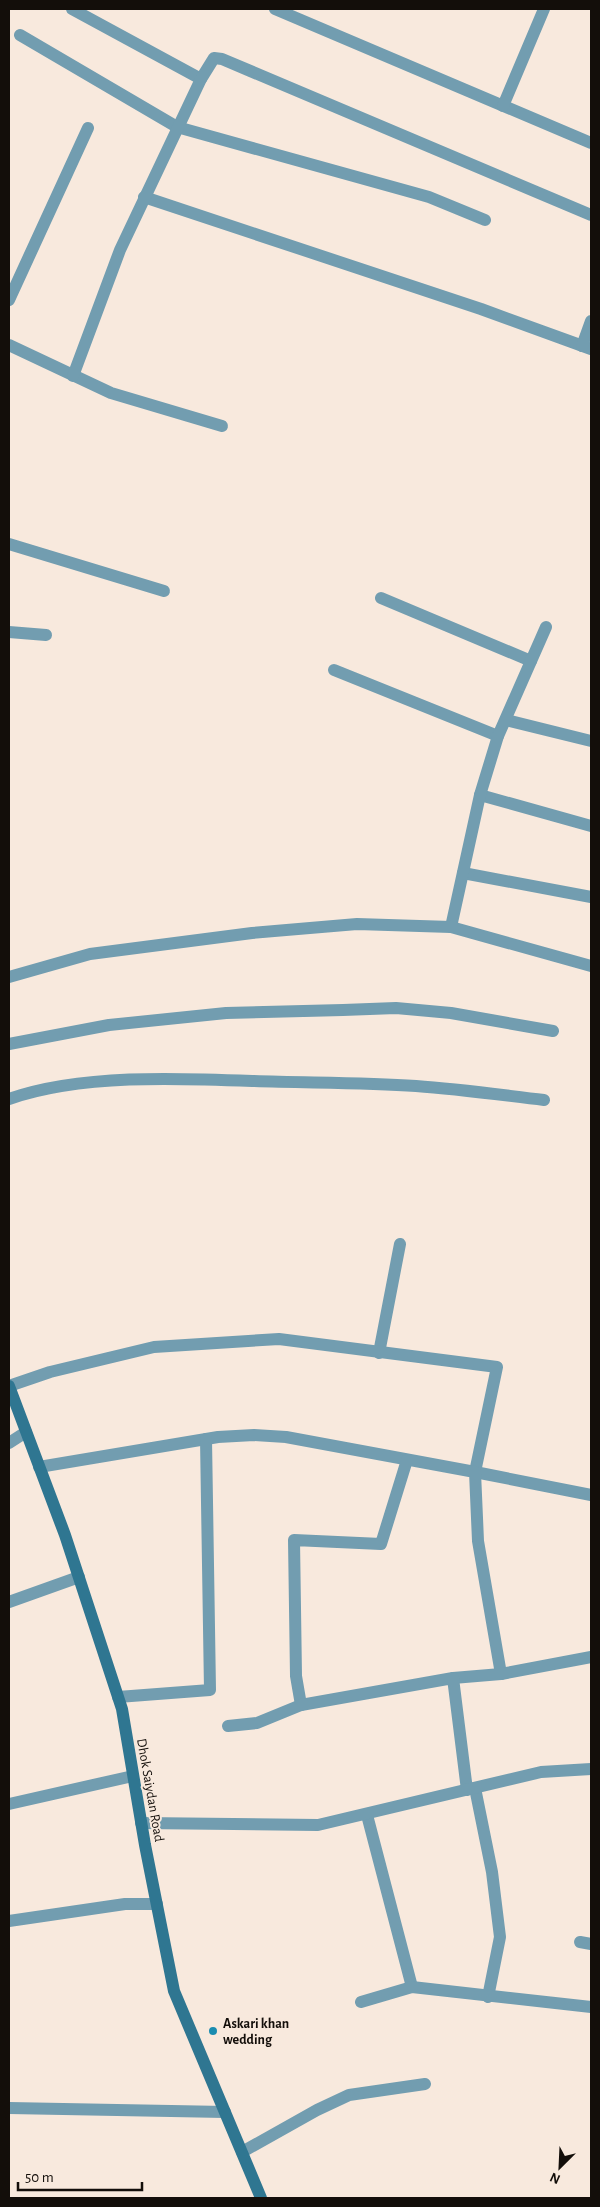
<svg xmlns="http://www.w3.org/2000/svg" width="600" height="2207" viewBox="0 0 600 2207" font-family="'Alegreya Sans',sans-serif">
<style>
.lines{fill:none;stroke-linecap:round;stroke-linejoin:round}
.minor{stroke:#729db0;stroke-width:12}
.secondary{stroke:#2f7691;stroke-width:12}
.poi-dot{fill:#1a8cb0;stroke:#f8e9dd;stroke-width:2}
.labels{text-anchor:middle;stroke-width:4;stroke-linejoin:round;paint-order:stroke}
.street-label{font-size:14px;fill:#130e0a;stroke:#f8e9dd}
.poi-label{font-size:14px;font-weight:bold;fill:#130e0a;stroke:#f8e9dd;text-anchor:start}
</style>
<rect width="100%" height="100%" fill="#f8e9dd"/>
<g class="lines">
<g class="minor">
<path d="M72 9 201 79"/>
<path d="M275 9 591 143"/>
<path d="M20 35 177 127 429 197 485 220"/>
<path d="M503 106 544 9"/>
<path d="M144 197 481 309 591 349"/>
<path d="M9 300 88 128"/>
<path d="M9 345 111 393 222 426"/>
<path d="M582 346 591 321"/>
<path d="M73 376 120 250 201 79 214 58 222 59 591 215"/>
<path d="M9 544 164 591"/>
<path d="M381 598 531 661"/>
<path d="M9 632 46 635"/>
<path d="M334 670 498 736"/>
<path d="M506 720 591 741"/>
<path d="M480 795 591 826"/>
<path d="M463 873 591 897"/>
<path d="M451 927 480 795 498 736 546 627"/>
<path d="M9 977 90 954 252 933 357 924 451 927 591 966"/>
<path d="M9 1044 109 1025 226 1013 343 1010 396 1008 451 1013 553 1031"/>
<path d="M9 1099C80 1074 178 1078 253 1081 307 1083 362 1082 416 1086 459 1089 501 1095 544 1100"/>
<path d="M379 1353 400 1244"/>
<path d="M9 1386 50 1372 154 1347 279 1339 497 1367 475 1472 591 1495"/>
<path d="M9 1443 26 1432"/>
<path d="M39 1467 218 1437 254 1435 286 1437 475 1472 478 1541 501 1674"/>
<path d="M9 1602 79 1577"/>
<path d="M453 1678 501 1674 591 1657"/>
<path d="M118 1697 210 1690 206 1439"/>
<path d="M301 1705 296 1676 294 1540 381 1544 407 1460"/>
<path d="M228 1726 257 1723 301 1705 453 1678 467 1790"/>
<path d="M475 1788 492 1872 500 1937 488 1997"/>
<path d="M9 1804 133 1776"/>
<path d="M367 1815 412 1987"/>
<path d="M141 1823 318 1825 541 1772 591 1769"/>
<path d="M9 1921 125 1904H157"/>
<path d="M580 1942 591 1944"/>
<path d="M361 2002 412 1987 591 2007"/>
<path d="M9 2108 225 2112"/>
<path d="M242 2152 317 2110 349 2095 425 2084"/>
</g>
<path class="secondary" d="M9 1386 65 1535 122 1709 145 1845 174 1991 261 2198"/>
</g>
<circle class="poi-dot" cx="213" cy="2031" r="5"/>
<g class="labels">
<g class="street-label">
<text transform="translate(151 1790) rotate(80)" y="5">Dhok Saiydan Road</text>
</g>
<g class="poi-label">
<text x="223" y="2028">Askari khan<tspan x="223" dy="16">wedding</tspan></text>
</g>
</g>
<rect width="600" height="2207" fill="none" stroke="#130e0a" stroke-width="20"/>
<g transform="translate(560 2167) rotate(204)" stroke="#f8e9dd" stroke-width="4" paint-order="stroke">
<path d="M0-4L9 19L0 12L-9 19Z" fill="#130e0a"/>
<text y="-8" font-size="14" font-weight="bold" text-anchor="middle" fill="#130e0a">N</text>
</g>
<path d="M18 2182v8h124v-8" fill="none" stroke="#130e0a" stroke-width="2.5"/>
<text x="25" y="2182" font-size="15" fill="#130e0a" stroke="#f8e9dd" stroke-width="4" paint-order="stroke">50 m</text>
</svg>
